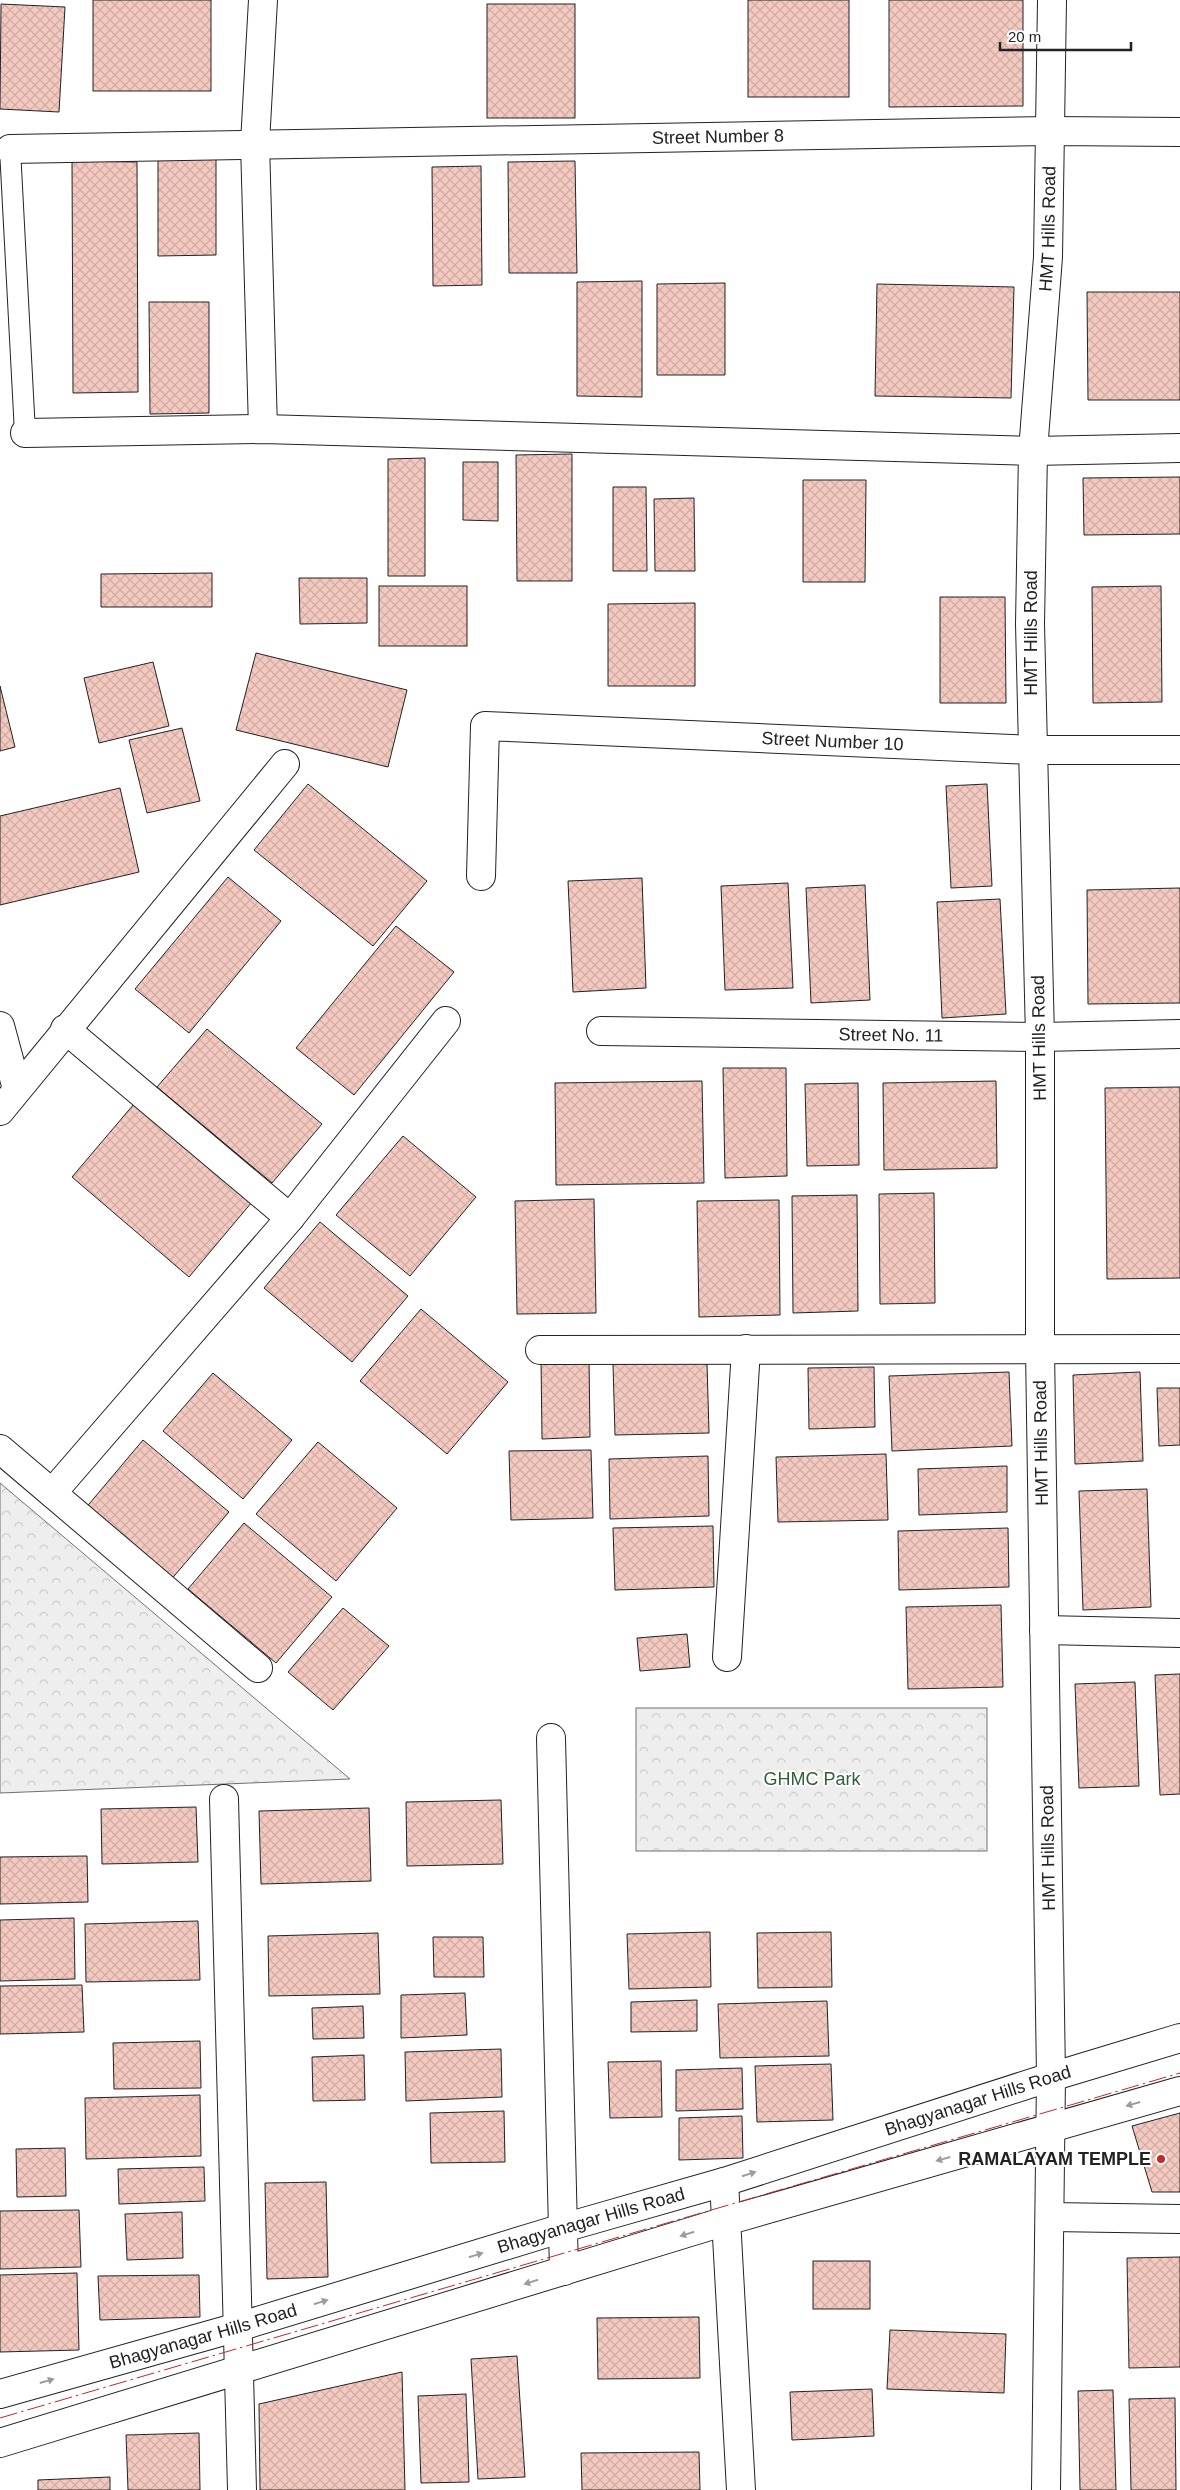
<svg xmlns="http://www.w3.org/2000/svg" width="1180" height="2490" viewBox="0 0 1180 2490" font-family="Arial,sans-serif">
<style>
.park{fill:url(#park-crowns);stroke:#6f6f6f}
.building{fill:url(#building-cross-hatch);stroke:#222}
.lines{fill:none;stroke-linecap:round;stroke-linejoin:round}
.service-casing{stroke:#222;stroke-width:22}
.minor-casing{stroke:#222;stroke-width:30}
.secondary-casing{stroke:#222;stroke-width:30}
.service{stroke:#fff;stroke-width:20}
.minor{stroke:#fff;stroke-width:28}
.secondary{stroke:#fff;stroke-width:28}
.power{stroke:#c62828;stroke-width:1;stroke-dasharray:18 4 2.5 4;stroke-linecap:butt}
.oneway{fill:#9c9c9c}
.poi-dot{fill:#c62828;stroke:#fff;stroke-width:2}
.labels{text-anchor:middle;stroke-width:4;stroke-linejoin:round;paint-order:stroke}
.street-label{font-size:18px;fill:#222;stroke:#fff}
.park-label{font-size:18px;fill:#2f5e38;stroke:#fff}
.poi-label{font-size:18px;font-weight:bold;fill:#222;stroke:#fff;text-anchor:end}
</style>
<defs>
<pattern id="park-crowns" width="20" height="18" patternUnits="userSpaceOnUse" patternTransform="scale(1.25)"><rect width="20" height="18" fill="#eee"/><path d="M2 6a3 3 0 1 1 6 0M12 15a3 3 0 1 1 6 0" fill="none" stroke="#ccc"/></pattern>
<pattern id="building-cross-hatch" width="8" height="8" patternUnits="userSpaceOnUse" patternTransform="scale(1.25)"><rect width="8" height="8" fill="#f3c9c0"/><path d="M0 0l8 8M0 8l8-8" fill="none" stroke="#d0aca5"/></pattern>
</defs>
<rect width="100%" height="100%" fill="#fff"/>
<g class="park">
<path d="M0 1483 350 1779 0 1793Z"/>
<rect x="636" y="1708" width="351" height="143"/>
</g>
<g class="building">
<rect x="93" y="0" width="118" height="91"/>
<rect x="748" y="0" width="101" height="97"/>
<path d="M889 0H1023V106L889 107Z"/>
<path d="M1 4 65 7 59 112 0 109Z"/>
<rect x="487" y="4" width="88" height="114"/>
<path d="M216 159V255L158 256V160Z"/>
<path d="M72 161 137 162 138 392 73 393Z"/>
<path d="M575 161 577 273H509L508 162Z"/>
<path d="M481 166 482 285 433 286 432 167Z"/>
<path d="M642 281V397L577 396V282Z"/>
<path d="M725 283V375H657V284Z"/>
<path d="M877 284 1014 287 1011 398 875 396Z"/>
<path d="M1087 292H1180V400H1088Z"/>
<path d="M149 302H209V413L150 414Z"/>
<path d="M572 454V581H517L516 455Z"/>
<path d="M425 458V576H388V459Z"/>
<path d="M463 462H498V521L463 520Z"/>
<path d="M1180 477V534L1084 535 1083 478Z"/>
<path d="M803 480H866L865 582H803Z"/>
<path d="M613 487H646L647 571H613Z"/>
<path d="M694 498 695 571H655L654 499Z"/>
<path d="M212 573V607H101V574Z"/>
<path d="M299 578H367V623L300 624Z"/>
<rect x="379" y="586" width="88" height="60"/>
<path d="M1161 586 1162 702 1093 703 1092 587Z"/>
<path d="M940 597H1005L1006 703H940Z"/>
<path d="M695 603V686H608V604Z"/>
<path d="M256 653 407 690 388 767 236 730Z"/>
<path d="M153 662 169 726 99 743 84 678Z"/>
<path d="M0 686 15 747 0 751Z"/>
<path d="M182 728 200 801 147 813 129 740Z"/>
<path d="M308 784 427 881 373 946 254 850Z"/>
<path d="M987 784 992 886 951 888 946 786Z"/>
<path d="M120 788 139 872 0 905V816Z"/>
<path d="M228 877 281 921 189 1033 135 989Z"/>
<path d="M642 878 646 988 573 992 568 881Z"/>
<path d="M788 883 793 988 725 990 721 886Z"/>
<path d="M865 885 870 1000 811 1003 806 888Z"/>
<path d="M1180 888V1003L1088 1004 1087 890Z"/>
<path d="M1000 899 1006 1014 942 1018 937 902Z"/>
<path d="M396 926 454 972 354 1095 296 1048Z"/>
<path d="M207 1029 322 1124 272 1183 157 1087Z"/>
<path d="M723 1068H786L787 1176 725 1178Z"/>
<path d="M702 1081 704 1183 556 1185 555 1083Z"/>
<path d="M996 1081 997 1168 884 1170 883 1083Z"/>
<path d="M858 1083 859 1165 807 1166 805 1084Z"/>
<path d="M1180 1087V1278L1107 1279 1105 1088Z"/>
<path d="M134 1104 252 1202 189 1277 72 1177Z"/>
<path d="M403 1136 476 1197 410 1276 336 1215Z"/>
<path d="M934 1193 935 1303 880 1304 879 1194Z"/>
<path d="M857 1195 858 1311 793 1313 792 1196Z"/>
<path d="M594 1199 596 1313 517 1314 515 1201Z"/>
<path d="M779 1200 780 1315 699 1317 697 1201Z"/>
<path d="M320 1222 408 1296 352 1362 264 1288Z"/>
<path d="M421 1309 508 1382 447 1454 360 1381Z"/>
<path d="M589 1357 590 1437 542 1439 541 1358Z"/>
<path d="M707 1363 709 1433 615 1435 613 1364Z"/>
<path d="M874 1367 875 1427 809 1429 808 1368Z"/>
<path d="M1009 1372 1012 1446 892 1451 889 1376Z"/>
<path d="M1140 1372 1143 1461 1075 1464 1073 1375Z"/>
<path d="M213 1373 292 1440 243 1499 163 1431Z"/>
<path d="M1157 1388H1180V1445L1159 1446Z"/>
<path d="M143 1440 229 1512 169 1582 84 1510Z"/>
<path d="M318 1442 397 1508 336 1581 256 1514Z"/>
<path d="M591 1450 593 1518 511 1520 509 1451Z"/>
<path d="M886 1454 888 1520 778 1522 776 1457Z"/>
<path d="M708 1456 709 1516 610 1519 609 1459Z"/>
<path d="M1007 1466V1512L919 1515 918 1469Z"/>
<path d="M1147 1489 1151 1607 1083 1610 1079 1491Z"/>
<path d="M244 1523 332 1597 276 1663 188 1589Z"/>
<path d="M713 1526 714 1587 615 1590 613 1528Z"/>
<path d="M1008 1528 1009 1587 899 1590 898 1531Z"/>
<path d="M1001 1605 1003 1687 908 1689 906 1607Z"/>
<path d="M343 1608 389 1646 333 1710 288 1672Z"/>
<path d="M687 1634 690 1667 640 1671 637 1638Z"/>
<path d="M1180 1674V1794L1160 1795 1155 1675Z"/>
<path d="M1135 1682 1139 1786 1079 1788 1075 1684Z"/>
<path d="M501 1800 503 1864 407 1866 406 1802Z"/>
<path d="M196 1807 198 1862 102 1864 101 1809Z"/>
<path d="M369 1808 371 1881 261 1884 259 1811Z"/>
<path d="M87 1856 88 1902 0 1904V1857Z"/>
<path d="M74 1918 75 1979 0 1981V1920Z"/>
<path d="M198 1921 200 1980 86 1982 85 1924Z"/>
<path d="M710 1932 711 1987 629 1989 627 1934Z"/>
<path d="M831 1932 832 1987 758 1988 757 1933Z"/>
<path d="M378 1933 380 1994 269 1996 268 1936Z"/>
<path d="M433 1937H483L484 1977H434Z"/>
<path d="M82 1985 84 2032 0 2034V1986Z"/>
<path d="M465 1993 467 2035 401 2038V1995Z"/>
<path d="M697 2000V2031L631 2032V2002Z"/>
<path d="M827 2001 829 2056 720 2058 718 2004Z"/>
<path d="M363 2006 364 2038 313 2039 312 2008Z"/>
<path d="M200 2041 201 2088 114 2089 113 2043Z"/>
<path d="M501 2049 502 2097 406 2101 405 2052Z"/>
<path d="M364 2055 365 2100 313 2101 312 2057Z"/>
<path d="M661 2061 662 2117 610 2118 608 2062Z"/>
<path d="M831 2064 833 2120 757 2122 755 2066Z"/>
<path d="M742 2068 743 2109 676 2111V2070Z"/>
<path d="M200 2095 201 2156 86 2159 85 2098Z"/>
<path d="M504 2111 505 2162 431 2163 430 2113Z"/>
<path d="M1180 2113V2192H1152L1132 2126Z"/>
<path d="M742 2116 743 2158 679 2160V2118Z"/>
<path d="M65 2148 66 2196 17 2197 16 2149Z"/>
<path d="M204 2167 205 2201 119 2204 118 2169Z"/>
<path d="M326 2182 328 2277 267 2279 265 2183Z"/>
<path d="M79 2210 81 2267 0 2269V2211Z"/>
<path d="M182 2212 183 2258 127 2260 125 2214Z"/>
<path d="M1180 2257V2367L1129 2368 1127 2258Z"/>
<rect x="813" y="2261" width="57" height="48"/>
<path d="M77 2273 79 2350 0 2352V2275Z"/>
<path d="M199 2275 200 2317 100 2320 98 2276Z"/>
<path d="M699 2317 700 2378 598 2379 597 2318Z"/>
<path d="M890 2330 1006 2334 1004 2393 887 2389Z"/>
<path d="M517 2356 525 2477 478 2479 471 2359Z"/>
<path d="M402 2372 405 2490H260L259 2404Z"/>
<path d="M872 2389 874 2436 792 2440 790 2392Z"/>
<path d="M1113 2390 1116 2490H1080L1078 2391Z"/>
<path d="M466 2394 469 2482 421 2483 418 2396Z"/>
<path d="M1175 2398 1176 2490H1131L1129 2399Z"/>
<path d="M199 2433 200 2490H128L126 2435Z"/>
<path d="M699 2452 700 2490H582L581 2453Z"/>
<path d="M110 2477V2490H38V2480Z"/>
</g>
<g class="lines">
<g class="service-casing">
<path id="service" d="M10 149 25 433"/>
</g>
<g class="minor-casing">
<g id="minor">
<path d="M263 0 255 143 263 429"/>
<path id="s1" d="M10 149 1050 131 1180 132"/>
<path d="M25 433 263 429 1033 451 1180 448"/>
<path id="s2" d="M481 876 485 726 1032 750H1180"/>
<path d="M0 1026 17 1089"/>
<path d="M65 1029 290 1218"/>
<path id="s3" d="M601 1031 1040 1037 1180 1034"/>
<path d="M0 1111 285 764"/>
<path d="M540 1350 1180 1349"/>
<path d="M0 1449 258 1668"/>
<path d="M52 1493 290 1218 446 1021"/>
<path d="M1044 1630 1180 1633"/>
<path d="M727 1657 746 1349"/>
<path d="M551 1738 564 2271"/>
<path d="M224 1799 242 2490"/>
<path d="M724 2182 741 2490"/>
<path d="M1051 2217 1180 2219"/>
<path id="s4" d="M1046 2490 1051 2077 1040 1349V1037L1030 624 1033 451 1048 257 1052 0"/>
</g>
</g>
<g class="secondary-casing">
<g id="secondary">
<path id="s5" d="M0 2394 238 2327 563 2228 724 2182 1051 2077 1180 2038"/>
<path d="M0 2443 726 2221 1180 2091"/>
</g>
</g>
<use href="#service" class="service"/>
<use href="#minor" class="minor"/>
<use href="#secondary" class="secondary"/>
<path class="power" d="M0 2418 1180 2073"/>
</g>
<defs><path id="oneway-solid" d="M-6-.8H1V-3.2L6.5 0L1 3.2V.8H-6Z" transform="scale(1.25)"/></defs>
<g class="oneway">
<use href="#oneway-solid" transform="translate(1133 2104) rotate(164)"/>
<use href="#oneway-solid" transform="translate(943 2159) rotate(164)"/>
<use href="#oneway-solid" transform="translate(749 2174) rotate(-18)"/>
<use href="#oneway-solid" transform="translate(687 2234) rotate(163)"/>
<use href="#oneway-solid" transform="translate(476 2255) rotate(-17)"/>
<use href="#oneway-solid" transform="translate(531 2282) rotate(163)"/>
<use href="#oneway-solid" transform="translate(321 2302) rotate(-17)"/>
<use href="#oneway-solid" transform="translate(47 2381) rotate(-16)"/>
</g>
<circle class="poi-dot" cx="1161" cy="2159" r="5"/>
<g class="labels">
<g class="street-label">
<text dy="6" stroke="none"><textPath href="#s1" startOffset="708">Street Number 8</textPath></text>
<text dy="6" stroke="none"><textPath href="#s4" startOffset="2262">HMT Hills Road</textPath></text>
<text transform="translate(1031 633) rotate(-90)" y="6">HMT Hills Road</text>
<text dy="6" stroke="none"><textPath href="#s2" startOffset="498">Street Number 10</textPath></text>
<text dy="6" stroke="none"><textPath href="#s3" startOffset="290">Street No. 11</textPath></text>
<text transform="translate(1039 1038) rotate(-91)" y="6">HMT Hills Road</text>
<text transform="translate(1041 1443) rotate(-91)" y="6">HMT Hills Road</text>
<text transform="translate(1048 1848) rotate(-91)" y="6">HMT Hills Road</text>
<text dy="6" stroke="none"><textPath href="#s5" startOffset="1021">Bhagyanagar Hills Road</textPath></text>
<text dy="6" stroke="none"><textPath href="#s5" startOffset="616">Bhagyanagar Hills Road</textPath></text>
<text dy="6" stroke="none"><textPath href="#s5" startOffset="211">Bhagyanagar Hills Road</textPath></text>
</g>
<g class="park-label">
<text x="812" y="1785">GHMC Park</text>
</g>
<g class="poi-label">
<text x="1151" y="2165">RAMALAYAM TEMPLE</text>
</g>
</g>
<path d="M1000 42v8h131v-8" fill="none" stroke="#222222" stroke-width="2.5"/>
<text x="1008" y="42" font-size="15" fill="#222222" stroke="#ffffff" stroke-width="4" paint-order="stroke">20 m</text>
</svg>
